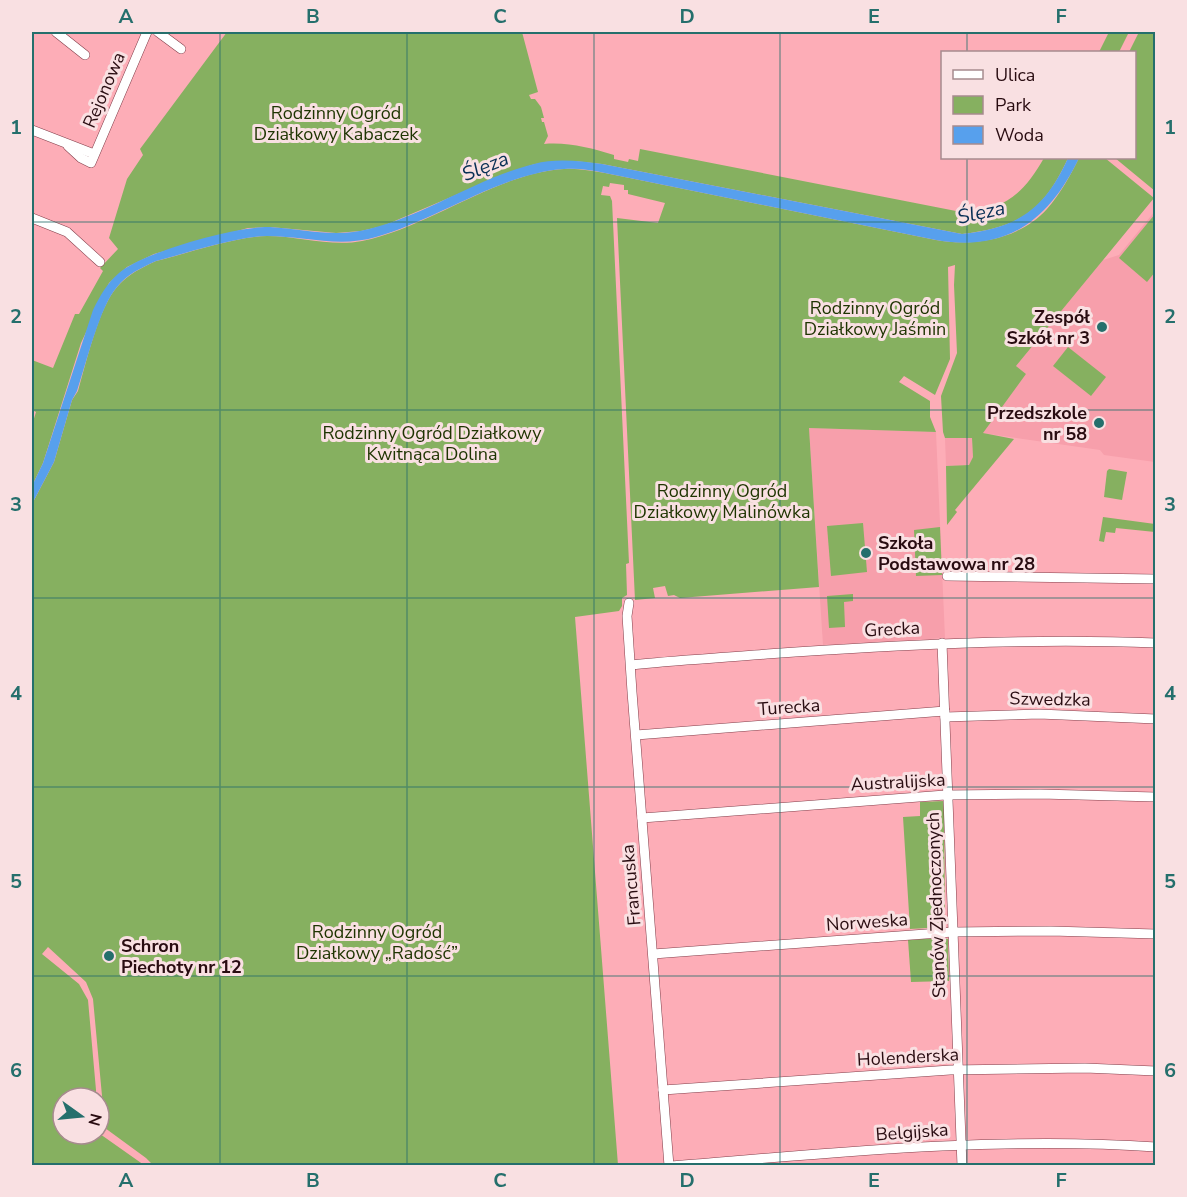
<svg xmlns="http://www.w3.org/2000/svg" width="1187" height="1197" viewBox="0 0 1187 1197" font-family="'Nunito Sans',sans-serif">
<style>
.built{fill:#f79fab}
.green{fill:#86b060}
.water{fill:#57a0ed}
.lines{fill:none;stroke-linecap:round;stroke-linejoin:round}
.minor-casing{stroke:#833e4a;stroke-width:10}
.minor{stroke:#fff;stroke-width:9}
.grid{fill:none;stroke:#256f6c;stroke-width:1.5;stroke-opacity:0.55}
.poi-dot{fill:#256f6c;stroke:#f9e0e2;stroke-width:2}
.labels{text-anchor:middle;stroke-width:6;stroke-linejoin:round;paint-order:stroke}
.street-label{font-size:18px;fill:#290c11;stroke:#f9e0e2}
.park-label{font-size:18px;fill:#1e3401;stroke:#f9e0e2}
.poi-label{font-size:18px;font-weight:bold;fill:#290c11;stroke:#f9e0e2;text-anchor:end}
.water-label{font-size:20px;font-style:italic;fill:#082f55;stroke:#f9e0e2}
.neatline{fill:none;stroke:#256f6c;stroke-width:2}
.grid-label{font-size:20px;text-anchor:middle;font-weight:bold;fill:#256f6c}
</style>
<rect width="100%" height="100%" fill="#fdadb7"/>
<g class="built">
<path d="M1155 211V462L1104 455 1100 450 982 433 1026 374 1016 366 1103 260 1119 255Z"/>
<path d="M809 428 936 432 945 638 823 645Z"/>
<path d="M945 438H972L973 457 969 465 946 466Z"/>
</g>
<g class="green">
<path d="M227 32H522L538 92 529 95 531 99H535L541 107 544 118H541L542 122H544L548 136 544 144C569 142 590 148 614 155V159L628 162 629 159 638 161 640 149 956 211C1001 214 1023 195 1044 158H1068C1044 211 1020 227 962 234L602 164 574 161 535 164 510 172 383 226 361 231 336 233 270 227 248 228 154 254 127 267 109 283 81 343 43 463 32 486V425L36 412 32 410V360L53 368 75 314H79L103 271 100 268 118 249 109 238 127 179 143 155 140 149Z"/>
<path d="M1109 32H1129L1119 52H1099Z"/>
<path d="M1139 32H1155V191L1115 158H1134V52H1129Z"/>
<path d="M1079 158H1105L1154 198 1016 366 1026 374 983 433 1014 439 955 510 957 512 947 525 946 466 969 465 973 457 972 438H945L943 432 941 396 957 353 954 285 955 265 948 267 950 359 935 395 904 376 899 382 930 401V417L936 432 809 428 819 587 680 598 674 595 668 596 665 586 653 588 655 598 635 600 617 218 658 223 665 203 628 194V190H624V185L610 183 609 187 603 186 601 195 610 196 612 201 629 563 626 564 627 595 622 598V606L619 611 575 617 618 1165H153L146 1158 105 1128 93 999 86 982 48 947 42 954 79 984 88 1000 96 1090V1098H63V1134H99V1131L100 1134 144 1165 32 1166V504L54 462 72 400 78 391C86 363 99 307 117 287 128 274 141 268 156 261 189 253 233 237 267 236 299 236 331 247 362 241 430 227 496 173 564 169 578 168 591 171 605 173L936 240C974 247 1020 239 1047 209 1061 193 1070 176 1079 158Z"/>
<path d="M1155 214V272L1147 282 1119 258Z"/>
<path d="M1068 347 1106 377 1091 396 1053 366Z"/>
<path d="M1109 469 1127 472 1122 500 1104 497 1107 471Z"/>
<path d="M1103 517 1155 524V532L1116 528 1115 533 1106 532 1104 542 1099 541Z"/>
<path d="M863 523 867 572 831 576 827 526Z"/>
<path d="M940 527 942 575 916 576 914 530Z"/>
<path d="M853 594V601L844 602 845 627 829 628 827 596Z"/>
<path d="M944 801 945 927 910 929 903 817 920 816V802Z"/>
<path d="M940 938 948 939 949 981 911 982 908 940Z"/>
</g>
<path class="water" d="M1068 158H1079C1050 219 1007 253 936 240L605 173C591 170 578 168 564 169 502 173 437 220 376 237 339 248 304 236 267 236 235 237 187 253 156 261 141 268 127 274 117 287 100 306 86 364 77 391L72 400 54 462 32 504V486L43 463 93 310C100 296 107 283 119 273 143 252 237 226 270 227 303 229 336 238 369 229 426 215 477 178 534 164 556 158 580 161 602 164L962 234C1018 228 1045 209 1068 158Z"/>
<g class="lines">
<g class="minor-casing">
<g id="minor">
<path d="M56 32 85 55"/>
<path d="M158 32 181 49"/>
<path d="M32 130 94 154"/>
<path d="M68 146 81 158 91 163 147 32"/>
<path d="M32 218 67 232 100 262"/>
<path d="M947 576 1156 579"/>
<path d="M629 603 627 616 632 692 669 1166"/>
<path d="M942 643 962 1166"/>
<path d="M631 665C676 660 722 658 767 654 897 645 1025 638 1156 643"/>
<path d="M945 717 1039 714 1156 719"/>
<path d="M636 735 945 711"/>
<path d="M642 818 945 795 1040 794 1156 797"/>
<path d="M653 954 953 932 1051 931 1156 934"/>
<path d="M663 1090 950 1070 1085 1068 1156 1071"/>
<path d="M672 1166C832 1153 995 1136 1156 1147"/>
</g>
</g>
<use href="#minor" class="minor"/>
</g>
<path class="grid" d="M220 32V1166M407 32V1166M594 32V1166M780 32V1166M967 32V52M967 158V1166M32 222H1156M32 410H1156M32 598H1156M32 787H1156M32 976H1156"/>
<g class="poi-dot">
<circle cx="1102" cy="327" r="6"/>
<circle cx="1099" cy="423" r="6"/>
<circle cx="866" cy="553" r="6"/>
<circle cx="109" cy="956" r="6"/>
</g>
<g class="labels">
<g class="street-label">
<text transform="translate(104 90) rotate(-67)" y="6">Rejonowa</text>
<text transform="translate(892 629) rotate(-3)" y="6">Grecka</text>
<text transform="translate(1050 699) rotate(1)" y="6">Szwedzka</text>
<text transform="translate(789 707) rotate(-4)" y="6">Turecka</text>
<text transform="translate(898 782) rotate(-3)" y="6">Australijska</text>
<text transform="translate(631 885) rotate(-95)" y="6">Francuska</text>
<text transform="translate(936 905) rotate(-92)" y="6">Stanów Zjednoczonych</text>
<text transform="translate(867 922) rotate(-4)" y="6">Norweska</text>
<text transform="translate(908 1057) rotate(-3)" y="6">Holenderska</text>
<text transform="translate(912 1132) rotate(-4)" y="6">Belgijska</text>
</g>
<g class="park-label">
<text x="336" y="119">Rodzinny Ogród<tspan x="336" dy="21">Działkowy Kabaczek</tspan></text>
<text x="875" y="314">Rodzinny Ogród<tspan x="875" dy="21">Działkowy Jaśmin</tspan></text>
<text x="432" y="439">Rodzinny Ogród Działkowy<tspan x="432" dy="21">Kwitnąca Dolina</tspan></text>
<text x="722" y="497">Rodzinny Ogród<tspan x="722" dy="21">Działkowy Malinówka</tspan></text>
<text x="377" y="938">Rodzinny Ogród<tspan x="377" dy="21">Działkowy „Radość”</tspan></text>
</g>
<g class="poi-label">
<text x="1090" y="323">Zespół<tspan x="1090" dy="21">Szkół nr 3</tspan></text>
<text x="1087" y="419">Przedszkole<tspan x="1087" dy="21">nr 58</tspan></text>
<text x="878" y="549" text-anchor="start">Szkoła<tspan x="878" dy="21">Podstawowa nr 28</tspan></text>
<text x="121" y="952" text-anchor="start">Schron<tspan x="121" dy="21">Piechoty nr 12</tspan></text>
</g>
<g class="water-label">
<text transform="translate(485 166) rotate(-22)" y="7">Ślęza</text>
<text transform="translate(981 212) rotate(-12)" y="7">Ślęza</text>
</g>
</g>
<rect width="1187" height="1197" fill="none" stroke="#f9e0e2" stroke-width="66"/>
<rect x="941" y="51" width="195" height="108" fill="#f9e0e2" stroke="#a68b8e" stroke-width="1.5"/>
<rect x="953" y="70" width="30" height="9" fill="#ffffff" stroke="#a68b8e" stroke-width="1.5"/>
<text x="995" y="81" font-size="18" fill="#290c11">Ulica</text>
<rect x="953" y="96" width="30" height="18" fill="#86b060" stroke="#a68b8e" stroke-width="1.5"/>
<text x="995" y="111" font-size="18" fill="#290c11">Park</text>
<rect x="953" y="126" width="30" height="18" fill="#57a0ed" stroke="#a68b8e" stroke-width="1.5"/>
<text x="995" y="141" font-size="18" fill="#290c11">Woda</text>
<g transform="translate(81 1116) rotate(105)"><circle r="28" fill="#f9e0e2" stroke="#a68b8e" stroke-width="1.5"/>
<path d="M0-4.5L10 22L0 15L-10 22Z" fill="#256f6c"/>
<text y="-9" font-size="16" font-weight="bold" text-anchor="middle" fill="#290c11">N</text>
</g>
<rect x="33" y="33" width="1121" height="1131" class="neatline"/>
<g class="grid-label">
<text x="126" y="23">A</text>
<text x="313" y="23">B</text>
<text x="500" y="23">C</text>
<text x="687" y="23">D</text>
<text x="874" y="23">E</text>
<text x="1061" y="23">F</text>
<text x="16" y="134">1</text>
<text x="1170" y="134">1</text>
<text x="16" y="323">2</text>
<text x="1170" y="323">2</text>
<text x="16" y="511">3</text>
<text x="1170" y="511">3</text>
<text x="16" y="700">4</text>
<text x="1170" y="700">4</text>
<text x="16" y="888">5</text>
<text x="1170" y="888">5</text>
<text x="16" y="1077">6</text>
<text x="1170" y="1077">6</text>
<text x="126" y="1187">A</text>
<text x="313" y="1187">B</text>
<text x="500" y="1187">C</text>
<text x="687" y="1187">D</text>
<text x="874" y="1187">E</text>
<text x="1061" y="1187">F</text>
</g>
</svg>
